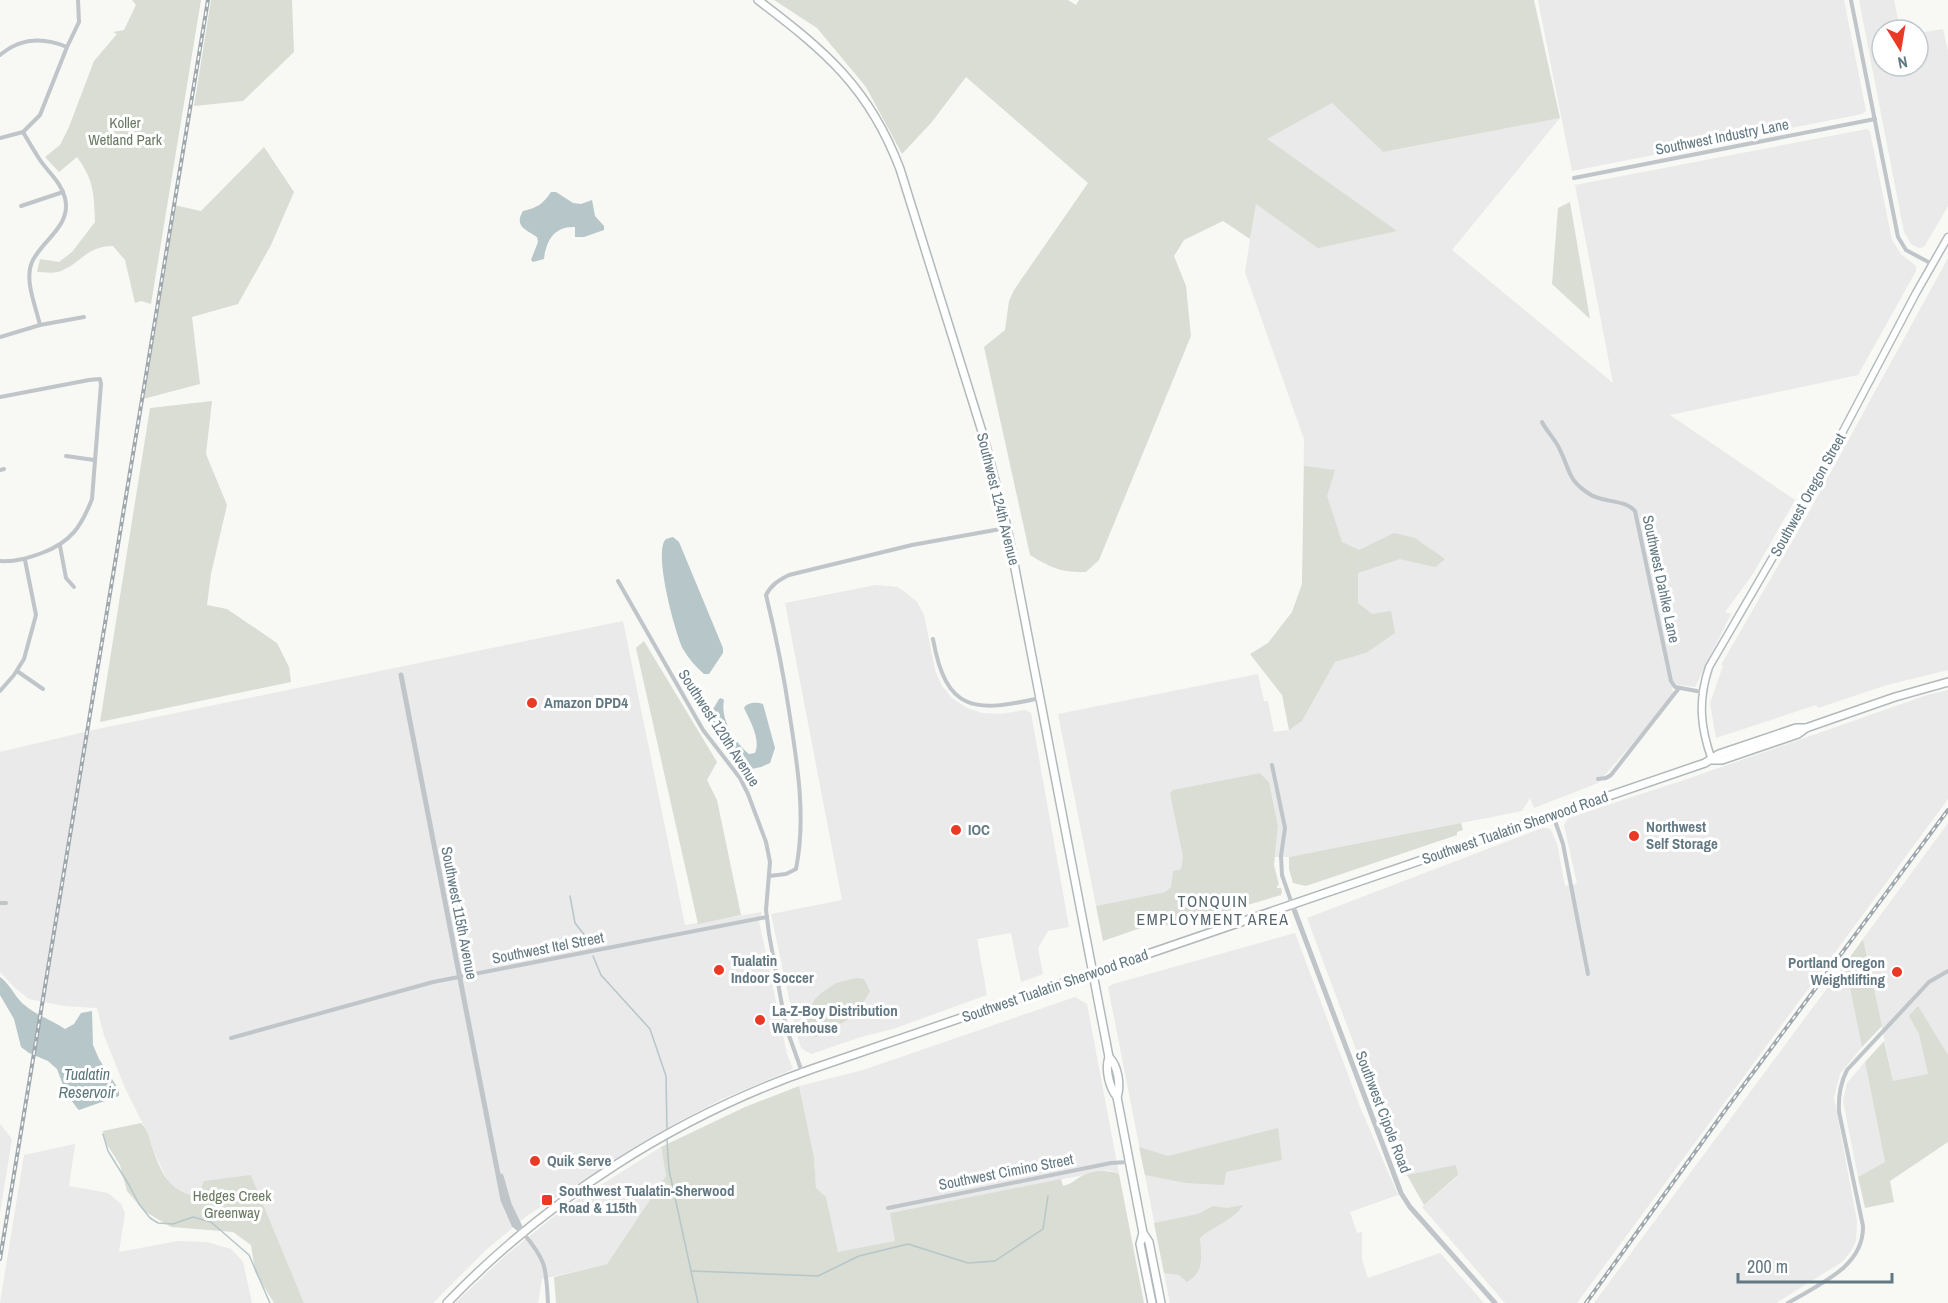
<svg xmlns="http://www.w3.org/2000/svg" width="1948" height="1303" viewBox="0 0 1948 1303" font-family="'Archivo Narrow',sans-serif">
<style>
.built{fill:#e9eae9}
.green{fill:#d9ddd4}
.water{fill:#b6c6c9}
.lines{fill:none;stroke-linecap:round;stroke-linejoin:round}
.stream{stroke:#b6c6c9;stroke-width:1.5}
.secondary-casing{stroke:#b3bbbf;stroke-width:9}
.primary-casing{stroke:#b2b9bc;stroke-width:10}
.trunk-casing{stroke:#b2b8bb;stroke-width:10}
.minor{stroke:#bfc5c8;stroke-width:4}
.tertiary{stroke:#bfc5c8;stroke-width:5}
.secondary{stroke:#fff;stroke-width:6}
.primary{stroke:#fff;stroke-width:7}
.trunk{stroke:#fff;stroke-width:7}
.rail-casing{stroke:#9ea8ad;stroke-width:4}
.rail{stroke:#fff;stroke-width:1.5;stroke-dasharray:4.5;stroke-linecap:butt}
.poi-dot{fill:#ea3924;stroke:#fff;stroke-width:2}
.labels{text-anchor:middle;stroke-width:6;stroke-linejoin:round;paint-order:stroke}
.park-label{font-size:15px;fill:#697961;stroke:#fff}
.street-label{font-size:15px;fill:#627882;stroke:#fff}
.poi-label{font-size:15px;font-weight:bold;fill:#627882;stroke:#fff;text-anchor:start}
.neighbourhood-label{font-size:16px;letter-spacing:1.5px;fill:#54656c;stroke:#fff}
.water-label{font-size:16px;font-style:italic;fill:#5d787c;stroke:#fff}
</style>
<rect width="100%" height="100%" fill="#f8f8f5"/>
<g class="built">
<path d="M1538 0H1844L1866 111 1862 114 1572 171Z"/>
<path d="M1859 0H1894L1900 30H1882V66H1918V33L1943 29 1948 51V206L1924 247 1919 248 1911 244 1904 232Z"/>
<path d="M1332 103 1383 152 1560 118 1452 250 1613 383 1575 185 1867 129 1870 132 1892 240 1901 254 1916 266V271L1858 375 1670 415 1795 500 1753 574 1725 612 1731 614 1695 687 1672 684 1673 697 1598 783 1534 808 1530 798 1522 811 1289 857H1275L1278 826 1269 782 1260 773 1172 790 1170 794 1183 857 1181 869 1173 871 1171 887 1165 892 1096 906 1058 714 1258 674 1264 701H1268L1274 732 1289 730 1302 721 1335 662 1366 653 1321 647 1303 539 1304 439 1245 272 1266 139Z"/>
<path d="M1948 258V670L1887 685 1818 708 1816 705 1716 738 1710 703 1723 666 1721 665 1809 512Z"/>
<path d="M876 585 897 587 904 591 917 602 924 615 935 670 942 686 952 698 967 708 982 713 1001 714 1025 710 1031 713 1069 927 1048 931 1038 948 1043 974 1021 982 1011 933 977 939 987 995 893 1029 861 1037 811 1054 801 1048 796 1031 771 914 842 900 785 603Z"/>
<path d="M623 621 685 925 762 912 759 921 787 1054 793 1069 720 1100 680 1121 574 1186 528 1215 487 1249 433 1303H304L251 1175 199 1197 185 1195 169 1183 157 1159 144 1126 125 1088 104 1035 97 1008 64 1006 29 999 14 987 0 972V752L93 730Z"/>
<path d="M1948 690V799L1577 1303H1505L1422 1207 1458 1176 1456 1166 1403 1176 1307 918 1542 828H1548L1551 830 1557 844 1565 886 1577 884 1564 825 1568 818 1690 778 1927 695Z"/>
<path d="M1948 823V1103L1903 1128 1863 939Z"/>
<path d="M1295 933 1360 1107 1398 1195 1350 1212 1357 1233 1362 1232V1260L1368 1278 1440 1253 1484 1303H1170L1108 987 1113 984Z"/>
<path d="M1845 964 1862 1047 1840 1074 1834 1098 1857 1221 1856 1241 1851 1251 1842 1262 1776 1303H1594Z"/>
<path d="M1075 997 1087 1004 1119 1174 1109 1170 890 1213 896 1241 838 1253 826 1197 816 1189 814 1157 799 1086 863 1070Z"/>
<path d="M1865 1062 1885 1162 1858 1177 1843 1101 1847 1083Z"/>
<path d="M0 1124 12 1139 0 1213Z"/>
<path d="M75 1144 69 1186 108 1193 121 1204 125 1213 119 1252 178 1241 207 1242 231 1249 243 1262 252 1303H0L24 1155Z"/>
<path d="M661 1147 666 1176 607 1264 542 1279 538 1303H455L505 1256 563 1209Z"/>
</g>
<g class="green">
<path d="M132 0H201L151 304 141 301 135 303 125 260 113 246C87 246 82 262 61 271 55 274 44 272 37 272L40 259 59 262 72 252 95 222C94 194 94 180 77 157L59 172 45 157 60 145 69 127 94 61 117 34 113 32 124 30 136 5Z"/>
<path d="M211 0H292L294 52 243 101 194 106Z"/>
<path d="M774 0H1068L1076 5 1079 0H1534L1560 118 1383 152 1332 103 1267 139 1397 231 1318 248 1256 204 1250 239 1223 221 1184 240 1174 256 1186 286 1191 336 1099 560 1086 572C1062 573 1049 567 1030 555L984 347 1005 330 1009 301 1014 290 1088 183 966 77 931 123 902 154 866 87 817 28Z"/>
<path d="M264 147 294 192 271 245 238 304 192 317 200 384 143 399 174 205 201 211Z"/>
<path d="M1570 202 1590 319 1552 284 1558 208Z"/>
<path d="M212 401 206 454 227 505 211 574 207 605 227 609 277 643 289 667 291 682 100 722 150 408Z"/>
<path d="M1304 466 1335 470 1327 496 1342 542 1359 550 1394 533 1415 538 1445 559 1435 567 1400 559 1358 573V603L1372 614 1391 611 1395 633 1366 653 1335 662 1302 721 1289 730 1282 695 1250 654 1268 643 1292 612 1302 584Z"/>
<path d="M644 641 717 762 707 780 717 800 741 915 698 924 636 648Z"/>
<path d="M1260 773 1269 782 1278 826 1274 865 1279 885 1277 886V888H1281L1282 891 1281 895 1180 925 1178 923 1167 926 1164 920 1103 941 1096 906 1165 892 1171 887 1173 871 1181 869 1183 857 1170 794 1172 790Z"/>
<path d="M1461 823 1463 830 1457 832V835L1306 886 1293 883 1289 869V857Z"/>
<path d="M1863 939 1882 1026 1862 1047 1845 964Z"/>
<path d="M856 978 864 979 870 991 860 1008 861 1011 842 1023 830 1027V1029H825L816 1037 810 1035 804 1019 815 999 820 994 836 983Z"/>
<path d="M1918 1006 1948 1055V1142L1890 1181 1894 1202 1865 1208 1858 1177 1885 1162 1865 1062 1884 1041 1893 1081 1928 1074 1919 1034 1909 1016Z"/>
<path d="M799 1086 814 1157 816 1188 826 1197 838 1252 895 1241 890 1213 1061 1179 1063 1186C1073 1184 1076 1178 1084 1175 1095 1170 1109 1170 1119 1174L1144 1303H556L554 1277 607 1264 666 1176 661 1147 745 1107Z"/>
<path d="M141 1123C147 1129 149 1136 151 1144 160 1170 168 1193 198 1196L204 1181 251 1175 304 1303H274L255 1272 251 1245 233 1232 171 1227 144 1211 127 1191 120 1165 106 1143 103 1131Z"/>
<path d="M1278 1128 1282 1160 1226 1172 1224 1185 1186 1183 1145 1175 1139 1147 1168 1156Z"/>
<path d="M1456 1165 1458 1175 1424 1205 1407 1175Z"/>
<path d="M1243 1205C1234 1220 1213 1226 1200 1238 1201 1256 1205 1272 1187 1282L1179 1275 1164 1273 1154 1223 1198 1214 1213 1206 1227 1208Z"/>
</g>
<g class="water">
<path d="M551 192H556L573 203 581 204 592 200 595 216 604 226V230L584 237H575V227C554 226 546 241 544 259L533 262 531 260 538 242 537 237C525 229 514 226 523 211 537 208 543 204 551 192Z"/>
<path d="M673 537 679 542 723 648V653L709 674H704C696 667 689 659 683 649 675 632 654 555 665 540 667 538 670 538 673 537Z"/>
<path d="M721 698 724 700C720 720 735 742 749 754L755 753C761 739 750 721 744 708 747 702 757 702 763 704L775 748 770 763 761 767 747 770C734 761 711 731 709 716L719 699Z"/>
<path d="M0 977C9 983 14 995 22 1003 35 1015 50 1019 65 1029L74 1024 81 1013 92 1011 93 1045 99 1059 119 1090V1096L79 1110 77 1108 66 1093 57 1069 48 1061 29 1053 21 1047 14 1019 0 995Z"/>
</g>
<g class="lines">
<g class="stream">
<path d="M570 896 575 923 589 941 591 947"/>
<path d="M593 956 601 975 650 1029 666 1076 667 1130"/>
<path d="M103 1134 108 1151 129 1185 139 1204 150 1218 158 1223 173 1224 193 1217 211 1222 249 1255 270 1303"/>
<path d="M667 1140 669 1170 698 1303"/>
<path d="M691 1271 818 1276 859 1256 908 1244 968 1263 995 1261 1043 1229 1048 1196"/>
</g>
<g class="secondary-casing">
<path id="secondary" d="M1712 760C1700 727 1698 700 1709 667L1812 490 1916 293 1948 237"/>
</g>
<g class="primary-casing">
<g id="primary">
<path d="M758 0C825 51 869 87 900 169L984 438 1007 527 1109 1057C1105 1069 1109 1087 1117 1097L1143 1233 1140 1244 1152 1303"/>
<path d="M1109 1057C1118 1066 1121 1085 1117 1097"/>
<path d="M1143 1233 1149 1242 1161 1303"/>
</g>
</g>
<g class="trunk-casing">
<g id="trunk">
<path d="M1712 760H1722L1798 734 1806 728 1895 697 1948 682"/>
<path d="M447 1303C547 1199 675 1117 812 1069L1705 763 1719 754 1796 728H1806"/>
</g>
</g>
<g class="minor">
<path d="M1851 0 1898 237 1906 250 1932 264"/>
<path d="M0 55C20 38 43 37 67 47"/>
<path d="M23 132C29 142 34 151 40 160 49 173 61 182 65 198 72 226 42 240 32 262 24 280 36 307 40 325"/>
<path d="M0 138 23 132 40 115 67 47 79 22 78 0"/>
<path d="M1574 178 1875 119"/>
<path d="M21 206 63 192"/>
<path d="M0 337 40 325 84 317"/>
<path d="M0 397 89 380 100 379 101 384 92 499C81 527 71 542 42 553 28 558 16 562 0 561"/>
<path d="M1542 422C1547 432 1556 440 1560 450 1571 472 1567 480 1591 495 1605 503 1624 499 1635 511L1671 681 1675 687 1702 692"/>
<path d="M66 456 94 460"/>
<path d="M0 470 4 469"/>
<path d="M60 546 66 578 74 587"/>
<path d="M618 581 703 730 740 778 748 794 766 842 770 862 766 910 769 934 786 1027 802 1072"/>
<path d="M933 639C946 712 974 713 1040 698"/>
<path d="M17 671 43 689"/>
<path d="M0 691 14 675 24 659 36 615 25 560"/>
<path d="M1272 765 1285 828 1281 856 1282 875 1292 904"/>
<path d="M1598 779 1606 778 1611 775 1679 688"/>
<path d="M1553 815 1563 844 1588 974"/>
<path d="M769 876 786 874 796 869C806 819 798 768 790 717 784 676 776 636 766 595 771 585 779 580 789 575L912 545 1006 528"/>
<path d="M0 903H6"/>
<path d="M231 1038 433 982 767 917"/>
<path d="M888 1208 1111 1163 1129 1162"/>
<path d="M523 1233C547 1261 546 1268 548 1303"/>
<path d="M1788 1303C1819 1284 1864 1267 1863 1226L1839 1112C1838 1096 1840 1084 1847 1070L1929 982 1948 971"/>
</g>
<g class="tertiary">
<path d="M401 675 503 1200 514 1225 523 1232"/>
<path d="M1292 904 1401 1193 1410 1207 1495 1303"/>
<path d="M501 1176 509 1204 522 1231"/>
</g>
<use href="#secondary" class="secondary"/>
<use href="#primary" class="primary"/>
<use href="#trunk" class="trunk"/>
<g class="rail-casing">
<g id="rail">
<path d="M0 1259 208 0"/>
<path d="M1586 1303 1729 1105 1948 810"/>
</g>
</g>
<use href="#rail" class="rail"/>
</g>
<g class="poi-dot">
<circle cx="532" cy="703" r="6"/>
<circle cx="956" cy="830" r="6"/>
<circle cx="1634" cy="836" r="6"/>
<circle cx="719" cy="970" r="6"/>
<circle cx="1897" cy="972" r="6"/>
<circle cx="760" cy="1020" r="6"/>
<circle cx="535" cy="1161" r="6"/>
<rect x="541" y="1194" width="12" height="12" rx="3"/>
</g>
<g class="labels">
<g class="park-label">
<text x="125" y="128">Koller<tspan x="125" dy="17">Wetland Park</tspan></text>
<text x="232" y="1201">Hedges Creek<tspan x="232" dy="17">Greenway</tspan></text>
</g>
<g class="street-label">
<text transform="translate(1722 137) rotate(-11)" y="5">Southwest Industry Lane</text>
<text transform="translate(1808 495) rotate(-61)" y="5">Southwest Oregon Street</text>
<text transform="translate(998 499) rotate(76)" y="5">Southwest 124th Avenue</text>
<text transform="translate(1661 579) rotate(78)" y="5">Southwest Dahlke Lane</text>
<text transform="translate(719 728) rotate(57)" y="5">Southwest 120th Avenue</text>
<text transform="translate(1515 828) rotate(-19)" y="5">Southwest Tualatin Sherwood Road</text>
<text transform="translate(459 913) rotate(79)" y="5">Southwest 115th Avenue</text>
<text transform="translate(548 948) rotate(-11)" y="5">Southwest Itel Street</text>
<text transform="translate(1055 986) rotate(-19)" y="5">Southwest Tualatin Sherwood Road</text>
<text transform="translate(1383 1112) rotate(69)" y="5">Southwest Cipole Road</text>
<text transform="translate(1006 1172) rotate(-11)" y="5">Southwest Cimino Street</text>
</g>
<g class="poi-label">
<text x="544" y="708">Amazon DPD4</text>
<text x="1646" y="832">Northwest<tspan x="1646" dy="17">Self Storage</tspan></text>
<text x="968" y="835">IOC</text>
<text x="731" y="966">Tualatin<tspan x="731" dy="17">Indoor Soccer</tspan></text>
<text x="1885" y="968" text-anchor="end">Portland Oregon<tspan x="1885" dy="17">Weightlifting</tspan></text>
<text x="772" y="1016">La-Z-Boy Distribution<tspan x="772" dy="17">Warehouse</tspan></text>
<text x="547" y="1166">Quik Serve</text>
<text x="559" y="1196">Southwest Tualatin-Sherwood<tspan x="559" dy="17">Road &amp; 115th</tspan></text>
</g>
<g class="neighbourhood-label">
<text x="1213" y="907">TONQUIN<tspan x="1213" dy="18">EMPLOYMENT AREA</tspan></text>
</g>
<g class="water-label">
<text x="87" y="1080">Tualatin<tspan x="87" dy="18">Reservoir</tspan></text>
</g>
</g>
<g transform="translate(1900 48) rotate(169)"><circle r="28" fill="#ffffff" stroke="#c0c9cd" stroke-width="1.5"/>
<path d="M0-4.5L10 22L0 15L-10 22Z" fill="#ea3924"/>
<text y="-9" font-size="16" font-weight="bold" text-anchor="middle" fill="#627882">N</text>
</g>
<path d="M1738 1273v9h154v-9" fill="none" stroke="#627882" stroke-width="3"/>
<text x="1747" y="1273" font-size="18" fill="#627882" stroke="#ffffff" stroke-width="4.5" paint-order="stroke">200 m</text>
</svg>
